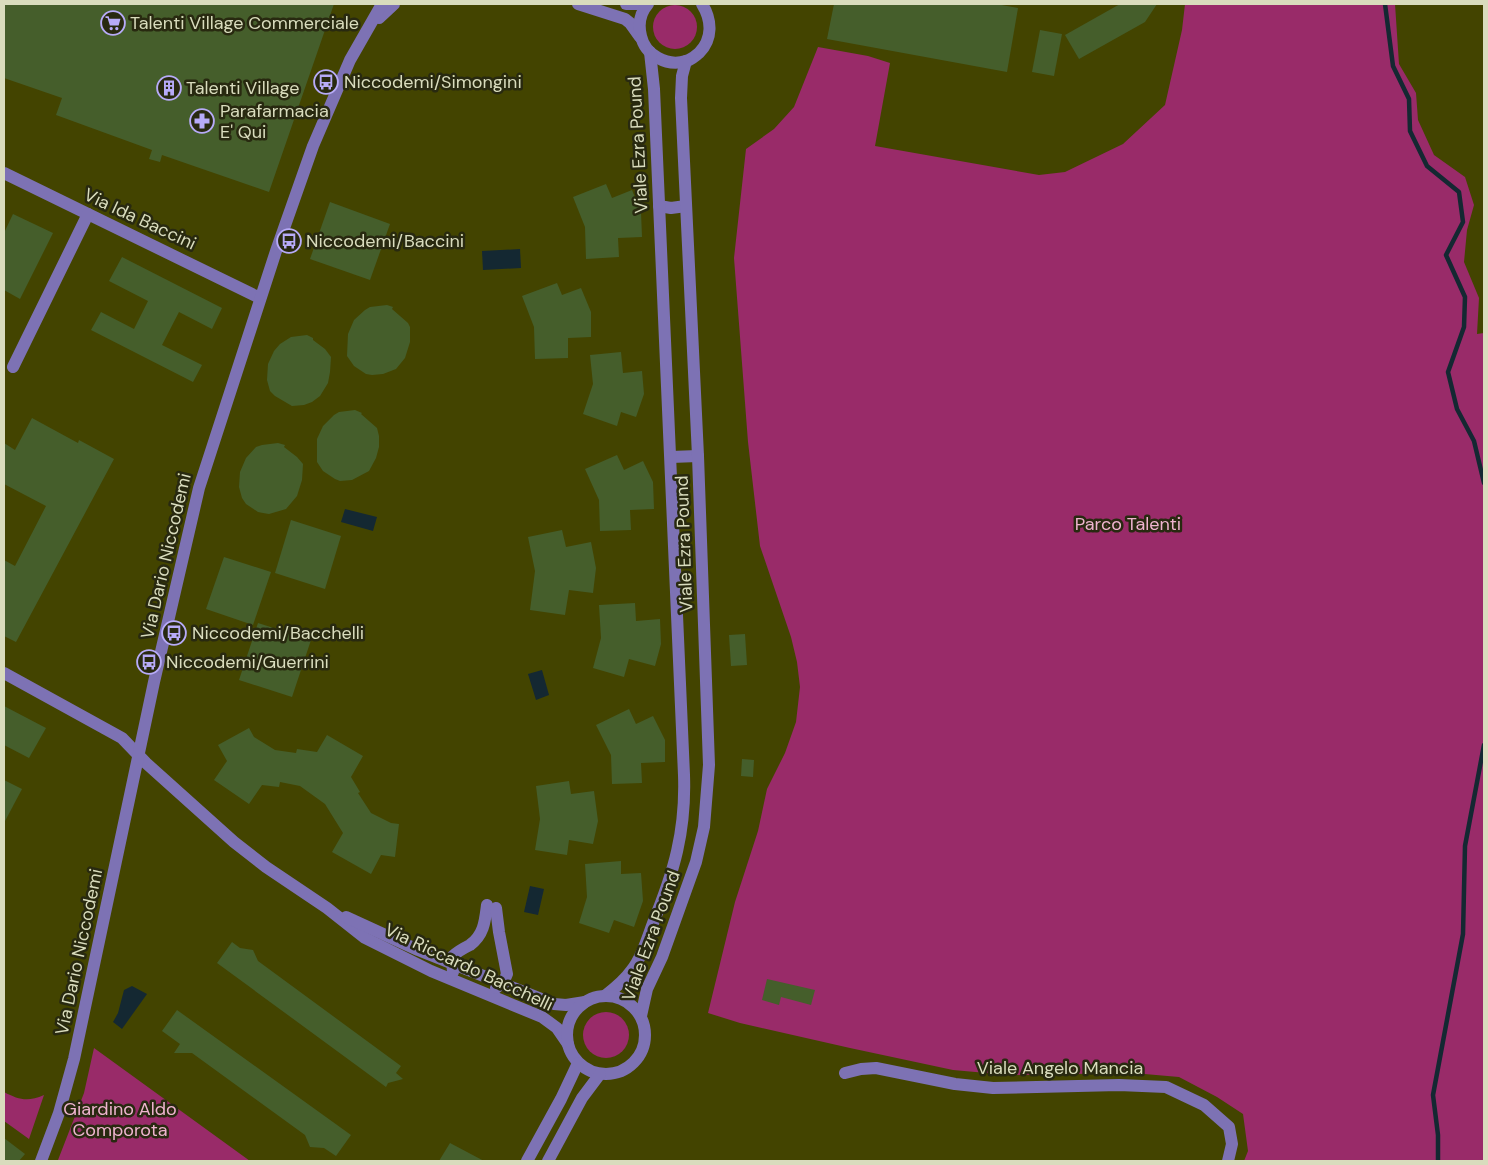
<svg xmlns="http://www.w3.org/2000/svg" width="1488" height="1165" viewBox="0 0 1488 1165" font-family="'DM Sans',sans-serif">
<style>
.green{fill:#992b69}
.water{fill:#142832}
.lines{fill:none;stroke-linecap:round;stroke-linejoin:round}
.stream{stroke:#142832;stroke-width:4.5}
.building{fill:#455e2b}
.minor{stroke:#7d72b4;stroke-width:12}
.labels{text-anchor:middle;stroke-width:5;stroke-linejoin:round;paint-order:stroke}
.poi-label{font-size:18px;fill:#d9dcbd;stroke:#282910;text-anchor:start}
.street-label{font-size:18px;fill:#d9dcbd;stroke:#282910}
.park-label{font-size:18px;fill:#efb4cf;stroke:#282910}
</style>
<rect width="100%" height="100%" fill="#434400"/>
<g class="green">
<path d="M1185 4H1395L1399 64 1416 93 1418 120 1434 155 1465 177 1474 205 1467 230 1464 262 1479 298 1477 334 1484 333V1161H1244L1248 1151 1243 1114 1217 1097 1179 1077 1133 1073 1009 1075 953 1070 850 1048 740 1023 708 1013 735 902 758 831 767 789 785 753 796 722 800 687 797 662 791 637 760 546 748 442 734 258 746 149 774 129 794 107 818 47 868 56 890 63 875 146 1039 175 1065 172 1123 144 1165 105 1182 30Z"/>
<circle cx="675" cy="27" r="22"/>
<circle cx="606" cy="1035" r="23"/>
<path d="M94 1048 250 1161 58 1160 84 1093Z"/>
<path d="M4 1092C19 1100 28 1102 44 1095L29 1139 4 1121Z"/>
</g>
<g class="water">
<path d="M520 249 521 268 483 270 482 251Z"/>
<path d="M345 509 377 517 373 531 341 522Z"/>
<path d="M542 670 549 695 536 700 528 674Z"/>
<path d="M530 886 544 889 538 915 524 912Z"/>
<path d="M132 986 147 994 122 1029 113 1022 118 1013 124 990Z"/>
</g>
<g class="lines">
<g class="stream">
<path d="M1385 4 1393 66 1409 99 1410 131 1427 166 1459 192 1463 222 1446 255 1465 297 1464 327 1448 372 1457 409 1474 441 1484 483"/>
<path d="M1438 1161V1135L1433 1095 1463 934 1465 846 1484 745"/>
</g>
</g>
<g class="building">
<path d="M4 4H334L269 192 162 155 160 162 149 159 152 150 56 115 62 98 4 78Z"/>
<path d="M834 4H996L1018 8 1007 72 827 39Z"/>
<path d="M1120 4H1157L1145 22 1079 59 1065 35Z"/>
<path d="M1040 30 1062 34 1054 76 1032 72Z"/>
<path d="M606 184 612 198 632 190 641 212 642 237 618 238 619 257 586 259 585 227 573 197Z"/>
<path d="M330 202 390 224 370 280 310 259Z"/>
<path d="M13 214 53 233 20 299 4 290V233Z"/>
<path d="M122 257 222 308 212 329 179 312 162 345 202 365 193 382 91 330 101 312 134 329 148 301 109 281Z"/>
<path d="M557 283 562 295 581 288 591 312V337L568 338V358L535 359 534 327 522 296Z"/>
<path d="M387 305 393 307 392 309 408 323 410 327V342L405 358 396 369 383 374 372 375 366 374 354 366 347 356 348 334 354 320 365 310 370 307Z"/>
<path d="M307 335 313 338V340L325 349 331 357 330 372 328 383 320 396 312 402 304 405 292 406 275 396 270 391 267 380 268 364 274 351 280 344 291 337Z"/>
<path d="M621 352 623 373 642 371 644 394 636 417 621 412 617 426 583 414 593 384 590 355Z"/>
<path d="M355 410 362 413 361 414 377 428 379 436V447L376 458 369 471 352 480 340 481 335 479 323 471 317 462V439L323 426 334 415 339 412Z"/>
<path d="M32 418 78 443 79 440 114 459 16 642 4 636V560L15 566 46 506 4 484V443L15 450Z"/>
<path d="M278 443 285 445 284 447 297 457 303 464 302 480 297 496 286 509 269 514 263 513 258 512 246 504 242 498 239 487 240 472 246 458 256 447 262 445Z"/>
<path d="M617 455 624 470 643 461 653 482 654 509 630 510 631 530 600 531 599 500 585 469Z"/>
<path d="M291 520 341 536 325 589 275 573Z"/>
<path d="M562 530 566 547 591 542 596 568 593 593 569 590 565 615 530 610 535 571 528 537Z"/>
<path d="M224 557 271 572 253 625 206 609Z"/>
<path d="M635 603 636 621 660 619 661 644 655 666 629 659 624 677 593 668 601 638 599 605Z"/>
<path d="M258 623 311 640 292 697 239 680Z"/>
<path d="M745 634 747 665 731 666 729 635Z"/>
<path d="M4 706 46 728 29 758 4 745Z"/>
<path d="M629 709 636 724 653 716 665 740V762L641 763 642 783 612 784 611 755 596 725Z"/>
<path d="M249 728 254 737 275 750 296 753 297 749 317 752 327 735 363 756 351 777 360 792 358 793 371 813 391 823 399 824 395 857 381 855 371 874 332 852 343 833 325 804 300 786 280 782 279 787 262 785 249 804 214 780 227 761 218 745Z"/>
<path d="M742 759 754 760 753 777 741 776Z"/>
<path d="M4 780 22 789 4 823Z"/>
<path d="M569 781 571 794 594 791 598 821 593 844 569 840 567 855 535 850 540 819 536 786Z"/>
<path d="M621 861V874L641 873 643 901 634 927 614 920 609 933 579 923 587 897 585 864Z"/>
<path d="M232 942 240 948 253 950 258 961 401 1066 396 1073 403 1079 388 1083 386 1087 217 963Z"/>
<path d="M767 979 815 990 811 1005 781 997 779 1005 762 1000Z"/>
<path d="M177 1010 351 1135 336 1156 324 1148 310 1147 305 1135 192 1053H174L180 1044 162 1031Z"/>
<path d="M4 1138 25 1154 19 1161H4Z"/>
<path d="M450 1143 484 1161H439Z"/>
</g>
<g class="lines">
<g class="minor">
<path d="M578 4 625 19 630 23 640 37"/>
<path d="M626 4H641"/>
<path d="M648 4C640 13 638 24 641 36 645 55 667 67 686 61 691 60 695 56 699 53 713 39 712 20 702 4"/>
<path d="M379 18 394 4"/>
<path d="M4 173 260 298"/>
<path d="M659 206 671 208 686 206"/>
<path d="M13 367 88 214"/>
<path d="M671 457 698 456"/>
<path d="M4 673 122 738 146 763 234 842 266 867 327 908 365 938 431 971 542 1017 557 1028 568 1044"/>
<path d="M346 917 418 950 554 1004 566 1005 585 1002"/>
<path d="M453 972 452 959 453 956C458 951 464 948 470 945 484 935 485 921 487 905"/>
<path d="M496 988 504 981 507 974 499 932 496 908"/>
<path d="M606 995C615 988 624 981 631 971 642 957 647 939 653 923 674 872 686 831 684 775L654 89 650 52"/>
<circle cx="606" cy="1035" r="39"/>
<path d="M641 1016 647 989 662 957 696 862 704 827 709 765 698 456 681 98 682 76 686 61"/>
<path d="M845 1073 861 1069 876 1068 955 1084 993 1088 1119 1085 1166 1087 1204 1105 1229 1127 1232 1144 1228 1161"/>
<path d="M41 1161 59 1113 74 1059 154 682 199 488 276 251 313 146 350 60 382 4"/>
<path d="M527 1161 561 1099 578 1063"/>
<path d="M548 1161 582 1098 600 1074"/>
</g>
</g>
<defs>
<g id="supermarket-ring" transform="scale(1.25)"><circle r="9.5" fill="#282910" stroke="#b7abf8" stroke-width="1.5"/><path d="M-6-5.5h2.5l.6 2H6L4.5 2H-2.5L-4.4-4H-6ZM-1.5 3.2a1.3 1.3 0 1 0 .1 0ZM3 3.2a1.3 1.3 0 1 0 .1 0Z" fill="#b7abf8"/></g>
<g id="bus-ring" transform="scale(1.25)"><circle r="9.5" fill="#282910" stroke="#b7abf8" stroke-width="1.5"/><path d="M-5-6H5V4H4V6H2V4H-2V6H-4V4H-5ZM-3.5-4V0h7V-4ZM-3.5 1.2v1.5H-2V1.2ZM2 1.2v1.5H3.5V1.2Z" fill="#b7abf8"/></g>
<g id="building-ring" transform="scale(1.25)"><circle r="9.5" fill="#282910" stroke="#b7abf8" stroke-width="1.5"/><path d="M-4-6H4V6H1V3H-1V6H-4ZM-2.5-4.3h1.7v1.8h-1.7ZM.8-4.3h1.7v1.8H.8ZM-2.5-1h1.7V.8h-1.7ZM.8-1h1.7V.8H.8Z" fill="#b7abf8"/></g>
<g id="pharmacy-ring" transform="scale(1.25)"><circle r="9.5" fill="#282910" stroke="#b7abf8" stroke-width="1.5"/><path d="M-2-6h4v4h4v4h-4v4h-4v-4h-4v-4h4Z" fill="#b7abf8"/></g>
</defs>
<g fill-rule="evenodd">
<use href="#supermarket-ring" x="113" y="23"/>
<use href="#bus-ring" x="326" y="82"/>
<use href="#building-ring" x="169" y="88"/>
<use href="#pharmacy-ring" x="202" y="121"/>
<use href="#bus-ring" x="289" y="241"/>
<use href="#bus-ring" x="174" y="633"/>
<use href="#bus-ring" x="149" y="662"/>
</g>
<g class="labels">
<g class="poi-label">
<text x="130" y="29">Talenti Village Commerciale</text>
<text x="344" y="88">Niccodemi/Simongini</text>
<text x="186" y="94">Talenti Village</text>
<text x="220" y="117">Parafarmacia<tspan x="220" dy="21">E' Qui</tspan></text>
<text x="306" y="247">Niccodemi/Baccini</text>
<text x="192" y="639">Niccodemi/Bacchelli</text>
<text x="166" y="668">Niccodemi/Guerrini</text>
</g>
<g class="street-label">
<text transform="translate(638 145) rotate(-93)" y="6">Viale Ezra Pound</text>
<text transform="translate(140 219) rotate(25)" y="6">Via Ida Baccini</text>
<text transform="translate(684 544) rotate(-92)" y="6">Viale Ezra Pound</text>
<text transform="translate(166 556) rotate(-77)" y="6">Via Dario Niccodemi</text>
<text transform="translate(651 936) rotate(-70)" y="6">Viale Ezra Pound</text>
<text transform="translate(79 952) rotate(-78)" y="6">Via Dario Niccodemi</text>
<text transform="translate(469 967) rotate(25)" y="6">Via Riccardo Bacchelli</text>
<text x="1060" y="1074">Viale Angelo Mancia</text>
</g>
<g class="park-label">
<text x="1128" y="530">Parco Talenti</text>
<text x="120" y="1115">Giardino Aldo<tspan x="120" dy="21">Comporota</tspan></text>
</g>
</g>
<rect width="1488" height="1165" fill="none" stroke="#d9dcbd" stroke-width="10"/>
</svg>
